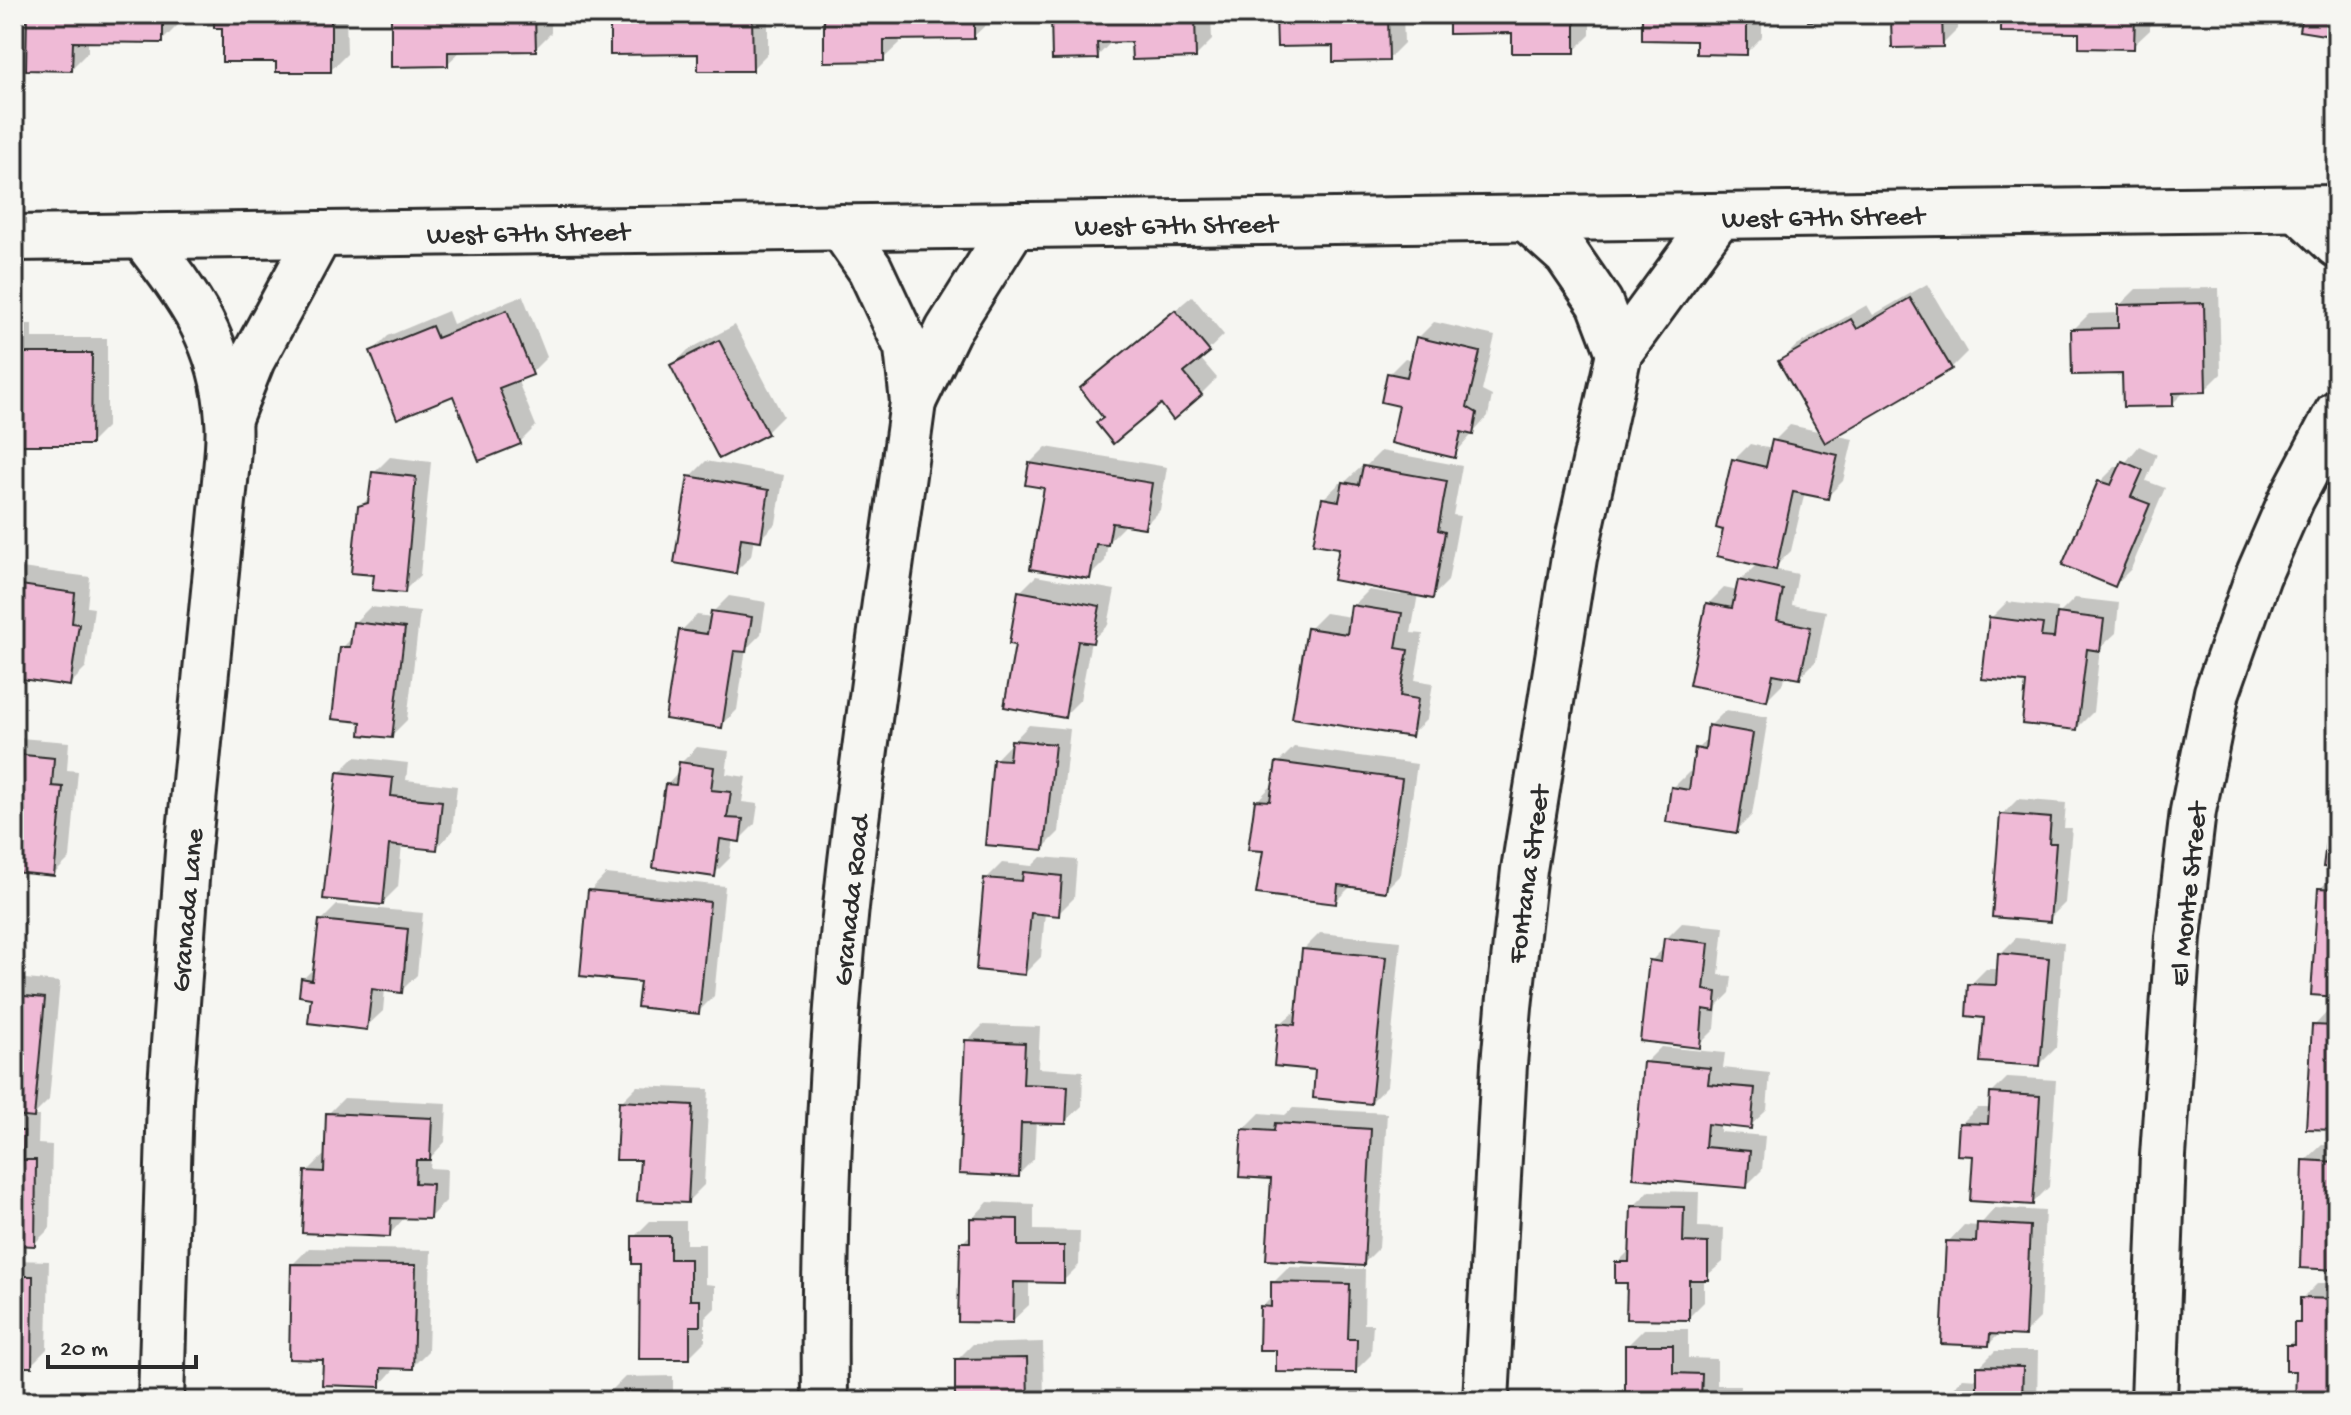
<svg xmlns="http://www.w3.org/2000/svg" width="2351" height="1415" viewBox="0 0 2351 1415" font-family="'Gochi Hand',sans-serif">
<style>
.shadow{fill:#0003}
.building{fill:#efbad6;stroke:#2b2b2b;stroke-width:2}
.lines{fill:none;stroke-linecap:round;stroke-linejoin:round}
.street-casing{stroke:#2b2b2b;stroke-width:50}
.secondary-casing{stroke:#2b2b2b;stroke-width:50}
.street{stroke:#f6f6f2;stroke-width:44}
.secondary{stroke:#f6f6f2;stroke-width:44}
.labels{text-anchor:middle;stroke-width:7;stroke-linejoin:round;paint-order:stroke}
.street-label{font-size:28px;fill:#2b2b2b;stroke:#f6f6f2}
</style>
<rect width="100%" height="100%" fill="#f6f6f2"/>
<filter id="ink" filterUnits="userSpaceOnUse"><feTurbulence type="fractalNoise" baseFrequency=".0125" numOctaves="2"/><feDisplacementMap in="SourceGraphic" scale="16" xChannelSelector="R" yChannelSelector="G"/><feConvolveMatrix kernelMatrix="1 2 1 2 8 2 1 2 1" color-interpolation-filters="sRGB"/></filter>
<g filter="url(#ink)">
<g class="shadow">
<path d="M29 14H178V25L162 41 88 40V52L71 69Z"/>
<path d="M216 14H346L347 54 331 70 278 60 224 26Z"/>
<path d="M393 14H551V33L535 49 462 50 447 64Z"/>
<path d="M621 14H768V53L752 69 612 22Z"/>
<path d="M826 14H989L990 21 973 37 899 38 900 43 883 59Z"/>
<path d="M1053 14H1211L1212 40 1196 56 1133 40H1113L1097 57Z"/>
<path d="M1278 14H1403L1404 43 1388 59 1335 44Z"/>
<path d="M1451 14H1590V35L1574 51Z"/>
<path d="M1644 14H1762V37L1746 53 1698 39Z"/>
<path d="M1810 14H1958V29L1942 45 1893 18Z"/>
<path d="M2003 14H2150V30L2133 46 2081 31Z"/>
<path d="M1927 284 1967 352 1951 368 1834 435 1853 439 1843 481 1827 497 1805 492 1791 551 1773 569 1798 574 1792 605 1826 611 1816 661 1800 677 1784 674 1783 683 1767 699 1708 604 1724 588 1738 591 1740 581 1758 563 1734 460 1750 444 1772 449 1774 441 1790 425 1822 432 1781 361 1797 345 1867 305 1873 315Z"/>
<path d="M2219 288 2221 374 2205 390 2185 391 2172 404 2124 372 2073 330 2089 314 2120 313V305L2136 289Z"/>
<path d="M523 296 547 357 531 373 517 379 536 426 520 442 454 394 372 352 388 336 448 311 453 324Z"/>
<path d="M1192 296 1224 335 1200 358 1217 378 1201 394 1105 417 1082 388Z"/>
<path d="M1434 322 1495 336 1482 391 1492 396 1488 416 1454 455 1401 405 1389 374 1405 358 1413 360 1418 338Z"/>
<path d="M14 324H32V338H107V427L91 443H14Z"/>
<path d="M735 325 783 416 767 432 672 366 688 350Z"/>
<path d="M2139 446 2157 454 2146 481 2165 488 2131 569 2115 585 2100 482 2116 466 2121 468Z"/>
<path d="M1046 447 1167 467 1160 510 1144 526 1124 523 1123 527 1108 542 1105 561 1089 577 1046 486 1030 463Z"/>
<path d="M1381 451 1462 466 1453 515 1460 516 1448 581 1432 597 1418 594 1411 633 1423 634 1415 680 1433 683 1427 719 1411 735 1309 629 1325 613 1351 617 1353 606 1369 590 1401 595 1402 591 1341 546 1323 499 1340 483H1344L1361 467 1364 468Z"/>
<path d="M390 457 431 462 420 575 404 591 376 573 360 507 371 495 374 473Z"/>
<path d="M706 461 784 475 776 523 760 539 754 538 751 556 735 572 690 477Z"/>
<path d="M14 567 90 577 87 607 94 608 86 668 70 684 14 676Z"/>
<path d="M1036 576 1115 590 1108 625 1091 641 1080 700 1064 716 1018 643 1020 592Z"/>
<path d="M729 596 766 602 761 634 746 649 737 710 721 726 681 631 697 615 712 617 713 612Z"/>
<path d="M2075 598 2119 603 2116 633 2100 648 2093 712 2077 728 2029 682 1991 618 2007 602 2058 608 2057 616Z"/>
<path d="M370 607 420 612 407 720 391 736 364 720 342 648 353 637 354 623Z"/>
<path d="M1726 710 1768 717 1752 815 1736 831 1673 788 1689 772 1693 773 1697 749 1709 737 1710 726Z"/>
<path d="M1029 725 1070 729 1059 832 1043 848 995 760Z"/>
<path d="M20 738 69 742 67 770 78 771 70 858 54 874 14 870V744Z"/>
<path d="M697 747 729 751 726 774 746 777 742 802 758 804 755 824 739 840 733 839 730 858 714 874 667 785 679 772 681 763Z"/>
<path d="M1294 747 1417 764 1401 874 1385 890 1351 886 1335 902 1265 849 1257 801 1273 784 1278 763Z"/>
<path d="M355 757 408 763 406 780 457 786 452 832 436 848 402 844 398 887 382 903 339 773Z"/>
<path d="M2018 799 2066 803 2064 828H2072L2065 903 2049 919 2002 815Z"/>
<path d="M1041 857 1077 860 1074 898 1058 914 1045 913 1041 957 1025 973 986 879 1002 863 1032 866Z"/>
<path d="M2336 873H2337V995L2320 889Z"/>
<path d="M606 874 725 886 714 996 698 1012 642 980 590 891Z"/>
<path d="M337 905 423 913 417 975 401 991 385 989 383 1011 366 1027 313 996 303 979 316 966 321 921Z"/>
<path d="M1682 923 1724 927 1719 975 1732 976 1730 993 1717 1006 1715 1029 1699 1045 1651 961 1665 947 1666 939Z"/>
<path d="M1320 933 1401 941 1387 1086 1371 1102 1317 1068 1280 1024 1299 1008 1304 949Z"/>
<path d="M2016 938 2064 942 2056 1048 2040 1064 1986 1016 1970 985 1986 969H1999L2000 954Z"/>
<path d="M14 978 60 982 49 1100 33 1116H39L38 1144 52 1145 50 1228 34 1244 14 1243Z"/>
<path d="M2330 1009 2337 1010V1128L2314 1026Z"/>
<path d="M983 1025 1040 1027 1038 1068 1083 1071 1082 1106 1065 1122 1036 1121 1034 1159 1018 1175 967 1041Z"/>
<path d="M1661 1047 1725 1053 1723 1068 1770 1073 1767 1110 1750 1126 1720 1124V1132L1765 1136 1762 1170 1746 1186 1635 1177 1645 1063Z"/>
<path d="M2008 1077 2056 1080 2049 1187 2033 1203 1975 1154 1961 1124 1977 1108H1991L1992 1093Z"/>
<path d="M637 1086 709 1089 704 1185 688 1201 621 1102Z"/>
<path d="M344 1098 447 1103 445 1142 431 1157 430 1168 447 1169 446 1201 430 1217 406 1216 389 1235 307 1172 323 1156H326L328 1114Z"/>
<path d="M1293 1108 1387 1113 1379 1248 1363 1264 1273 1177 1244 1129 1260 1113 1285 1115Z"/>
<path d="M2322 1145 2337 1146V1268L2305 1161Z"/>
<path d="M1649 1191 1699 1192 1698 1227 1724 1228 1723 1262 1704 1278V1302L1688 1318 1629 1281 1617 1263 1632 1248 1633 1207Z"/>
<path d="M988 1202 1034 1204V1230L1080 1231 1079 1265 1063 1281H1029V1305L1012 1321 962 1243 972 1233V1219Z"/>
<path d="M1995 1208 2045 1211 2040 1318 2024 1334 2000 1333 1989 1344 1948 1242 1964 1225 1979 1226Z"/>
<path d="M650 1221H686V1244H705V1284L715 1285V1308L705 1318V1341L689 1357 642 1262 634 1237Z"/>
<path d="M309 1248 431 1250 428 1351 412 1367H396L380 1385 325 1358 293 1264Z"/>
<path d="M14 1260 49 1261 47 1349 31 1365H16L14 1374Z"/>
<path d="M1289 1267 1365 1269 1364 1324H1373L1371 1355 1355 1371 1278 1348 1262 1307 1273 1296V1283Z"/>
<path d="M2318 1283H2337V1401H2297L2298 1369 2288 1345 2296 1338V1324L2302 1318V1299Z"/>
<path d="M1644 1329H1688V1358L1717 1359V1385H1740L1739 1401H1619L1627 1394 1628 1345Z"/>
<path d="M1043 1342 1044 1401H957V1360L973 1344Z"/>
<path d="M1995 1351H2038L2037 1401H1947V1394L1963 1378 1979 1379V1367Z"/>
<path d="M673 1376V1401H609V1393L625 1377Z"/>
<path d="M386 1392V1401H330L337 1394Z"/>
</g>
<g class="building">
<path d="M27 14H163V43L73 42 72 71 26 70Z"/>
<path d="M214 14H331V72H276V62H222V28H214Z"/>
<path d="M391 14H535L536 51 448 52V66L391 67Z"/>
<path d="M639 14H752L753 71H698V54L610 55V21H639Z"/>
<path d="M824 14H974V39L884 40V61L824 62Z"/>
<path d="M1051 14H1195L1196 58 1132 60 1131 42 1097 43 1098 59 1052 60Z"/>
<path d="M1276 14H1388L1389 61 1333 62V46L1277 47Z"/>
<path d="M1449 14H1575V53H1512V33L1449 34Z"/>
<path d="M1642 14H1747V55L1696 54V41L1642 40Z"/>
<path d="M1808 14H1942L1943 47 1892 48 1891 20 1808 21Z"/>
<path d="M2001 14H2135L2134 49 2079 48V33L2001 32Z"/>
<path d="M2302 14H2337V37L2299 31Z"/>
<path d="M1910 298 1952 369 1825 443 1778 361 1851 319 1857 329Z"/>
<path d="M2204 303 2206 392 2173 393V406L2123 407 2122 374 2072 375 2071 329 2118 328V305Z"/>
<path d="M507 310 533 375 499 388 521 444 479 461 453 396 397 419 370 351 432 326 437 338Z"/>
<path d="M1175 310 1210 352 1184 373 1202 395 1173 420 1161 404 1113 444 1096 423 1103 418 1080 388Z"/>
<path d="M1416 337 1480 352 1467 407 1477 413 1473 435 1461 432 1455 458 1391 443 1399 406 1381 402 1387 373 1407 377Z"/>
<path d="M14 339H17V353H92L91 445H14Z"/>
<path d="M719 340 768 434 719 459 670 365Z"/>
<path d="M1772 440 1838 455 1828 499 1793 492 1776 570 1717 556 1723 530 1716 528 1732 459 1766 467Z"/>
<path d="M2122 461 2143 470 2131 497 2150 504 2115 587 2062 565 2098 481 2111 485Z"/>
<path d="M1029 463 1152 483 1145 528 1112 523 1108 545 1096 544 1090 579 1030 569 1044 488 1025 485Z"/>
<path d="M1363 466 1447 481 1438 530 1445 532 1433 599 1333 580 1339 548 1313 544 1322 498 1339 501 1343 482 1359 485Z"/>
<path d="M372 472 416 477 405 593 372 590 374 575 351 573 358 506 368 503Z"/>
<path d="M688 476 769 490 761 541 741 538 736 574 674 563Z"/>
<path d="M1738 580 1783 590 1777 620 1811 627 1800 679 1773 674 1767 701 1689 685 1706 603 1732 608Z"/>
<path d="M14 584 75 593 72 623 79 624 70 686 14 678Z"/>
<path d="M1018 591 1100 606 1093 643 1078 641 1065 718 1004 707 1015 645 1009 644Z"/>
<path d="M1351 605 1402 613 1396 648 1408 650 1400 696 1418 699 1412 737 1292 718 1307 628 1347 634Z"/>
<path d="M711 611 752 617 746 652 734 651 722 728 665 719 679 630 707 634Z"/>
<path d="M2057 613 2104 619 2100 651 2087 649 2077 730 2022 724 2026 683 1982 679 1989 617 2043 624 2041 637 2054 638Z"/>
<path d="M353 622 405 628 392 738 360 735 361 722 332 719 340 647H350Z"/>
<path d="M1708 725 1753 733 1737 833 1666 822 1671 787 1689 790 1695 748 1705 750Z"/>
<path d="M1011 740 1055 744 1044 850 985 845 993 759 1009 760Z"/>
<path d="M14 754 54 758 52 786 63 787 54 876 14 872Z"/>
<path d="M679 762 714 767 711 790 731 792 727 818 743 819 740 842 720 839 715 877 653 868 665 784 676 785Z"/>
<path d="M1276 762 1402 779 1386 892 1338 885 1336 904 1256 894 1263 851 1248 850 1255 800 1270 801Z"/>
<path d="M337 772 393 778 391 796 442 801 437 850 389 845 383 905 323 899Z"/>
<path d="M2333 788 2337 789V868L2323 867Z"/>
<path d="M2000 814 2051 818 2049 843H2056L2050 922 1992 917Z"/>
<path d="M1023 872 1062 876 1059 916 1031 913 1025 975 976 970 984 878 1022 881Z"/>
<path d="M2318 888 2337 889V997L2311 995Z"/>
<path d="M588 890 710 902 699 1014 637 1007 640 982 580 976Z"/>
<path d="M319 920 408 929 402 993 372 989 367 1030 308 1023 311 998 299 996 301 978 312 980Z"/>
<path d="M1664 938 1709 943 1704 990 1717 992 1715 1011 1703 1009 1700 1048 1640 1041 1649 960 1661 962Z"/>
<path d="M1302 949 1386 957 1371 1104 1313 1098 1315 1070 1274 1066 1278 1023 1295 1025Z"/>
<path d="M1998 953 2049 958 2040 1066 1980 1062 1984 1018 1966 1016 1968 984 1996 985Z"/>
<path d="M14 995 45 998 34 1118 14 1116Z"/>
<path d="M2312 1025 2337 1026V1130L2306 1129Z"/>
<path d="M965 1040 1025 1043 1023 1084 1068 1086 1066 1124 1021 1123 1019 1177 959 1174Z"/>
<path d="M1643 1062 1710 1068 1708 1084 1755 1088 1751 1129 1707 1124 1705 1147 1750 1151 1747 1188 1633 1178Z"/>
<path d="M1990 1093 2040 1096 2033 1205 1970 1201 1973 1156 1957 1155 1959 1123 1988 1124Z"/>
<path d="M619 1101 693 1105 688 1203 637 1201 640 1160H616Z"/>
<path d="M326 1113 432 1118 430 1160H416L415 1183 432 1184 430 1219 391 1218 390 1237 302 1233 305 1171 324 1172Z"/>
<path d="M1275 1123 1371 1129 1364 1266 1266 1260 1271 1179 1239 1177 1242 1129 1274 1131Z"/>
<path d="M14 1131H24L23 1160H36L35 1246 14 1245Z"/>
<path d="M2303 1160 2337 1162V1270L2300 1268Z"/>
<path d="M1631 1206 1684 1207 1683 1242 1708 1243V1280H1689V1320L1626 1319 1627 1283H1615V1262H1629Z"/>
<path d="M970 1218 1018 1219V1246H1064V1283L1014 1282 1013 1323 958 1322 960 1242H970Z"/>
<path d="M1977 1223 2030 1226 2025 1336 1990 1334 1989 1346 1941 1344 1946 1241 1976 1242Z"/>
<path d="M632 1236H670V1259H690V1300H700V1326H690V1359H639L640 1264H632Z"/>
<path d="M291 1264 416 1265 413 1369 381 1368V1387L322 1385 323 1360 289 1359Z"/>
<path d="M14 1276H33L32 1367H14Z"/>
<path d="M1271 1282 1350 1284 1348 1339H1357L1356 1373 1276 1372V1350H1259L1260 1306 1271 1307Z"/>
<path d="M2300 1298 2337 1299V1401H2295L2296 1371H2286V1345H2294V1323H2300Z"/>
<path d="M1625 1345H1673V1373L1702 1374 1701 1400 1724 1401H1625Z"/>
<path d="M1027 1358 1028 1401H955V1359Z"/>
<path d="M1977 1366 2023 1367 2022 1401H1945V1394H1977Z"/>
<path d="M658 1391V1401H607V1392Z"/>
</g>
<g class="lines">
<g class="street-casing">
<g id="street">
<path d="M2298 209 2337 245"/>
<path d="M1527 219 1567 255 1600 303 1619 353"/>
<path d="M142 236C188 296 223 340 228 419 230 439 227 461 225 481L188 852 170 1099 161 1401"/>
<path d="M913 402 948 330 1014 225"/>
<path d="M229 418 252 360 320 234"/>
<path d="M825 1401C823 1224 830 1046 850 870 868 713 892 558 913 402L907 348 870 269 841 227"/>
<path d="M1486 1401 1504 1064 1509 1007 1524 870 1574 558 1619 353 1719 216"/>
<path d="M2154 1401 2163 1156 2178 937 2193 811 2217 692 2258 576 2292 498 2337 413"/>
</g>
</g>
<g class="secondary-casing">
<path id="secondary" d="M14 238 2337 208"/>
</g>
<use href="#street" class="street"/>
<use href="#secondary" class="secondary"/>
</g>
</g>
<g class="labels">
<g class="street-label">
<text transform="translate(1823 215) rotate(-1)" y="10">West 67th Street</text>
<text transform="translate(1176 223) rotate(-1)" y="10">West 67th Street</text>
<text transform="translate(528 231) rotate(-1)" y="10">West 67th Street</text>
<text transform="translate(1526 874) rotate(-82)" y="10">Fontana Street</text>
<text transform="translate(2186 894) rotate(-84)" y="10">El Monte Street</text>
<text transform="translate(849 900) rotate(-84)" y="10">Granada Road</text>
<text transform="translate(185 910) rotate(-85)" y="10">Granada Lane</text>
</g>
</g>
<rect width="2351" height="1415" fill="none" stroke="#f6f6f2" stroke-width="48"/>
<rect x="24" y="24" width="2303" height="1367" fill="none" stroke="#2b2b2b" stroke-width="3" filter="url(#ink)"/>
<path d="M48 1355v12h148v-12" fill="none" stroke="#2b2b2b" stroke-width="4"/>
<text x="60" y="1355" font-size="24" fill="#2b2b2b" stroke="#f6f6f2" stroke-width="6" paint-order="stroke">20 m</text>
</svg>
